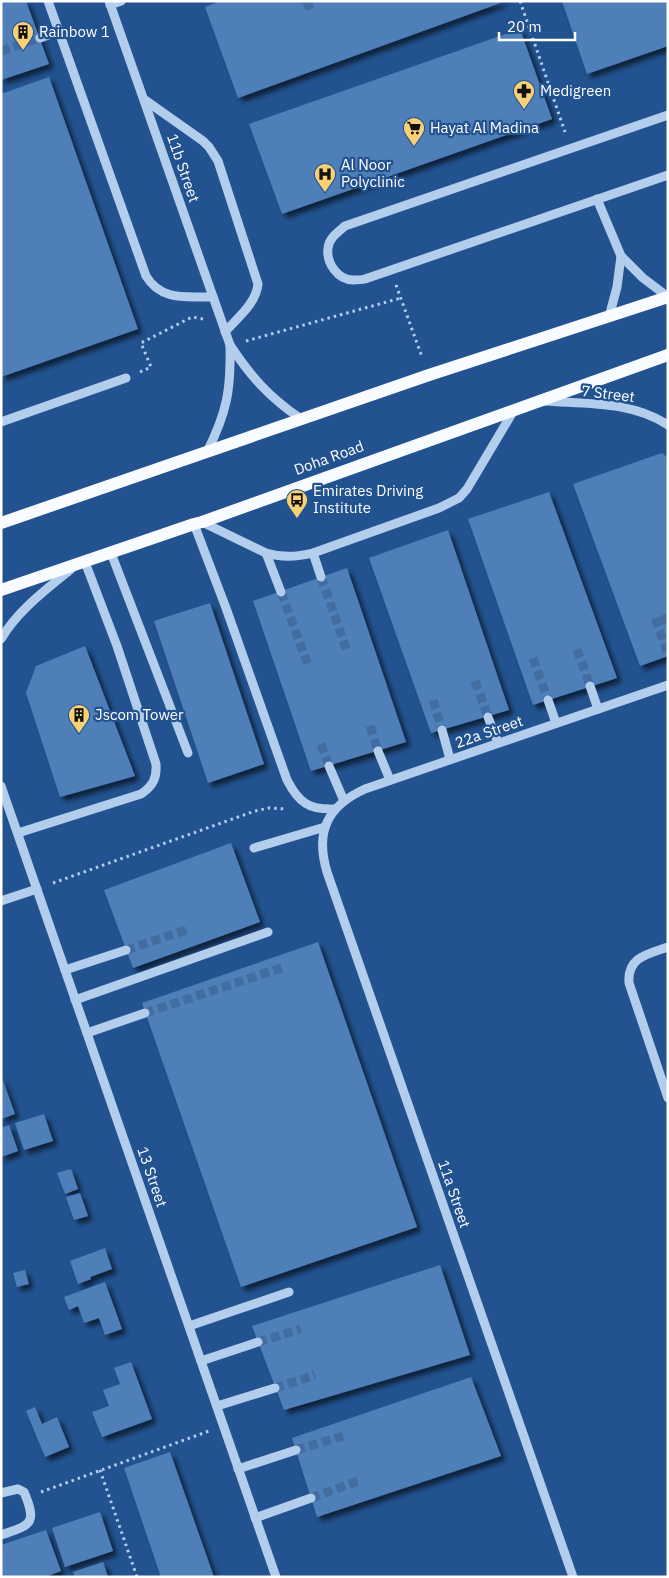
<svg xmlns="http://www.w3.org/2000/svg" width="669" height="1578" viewBox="0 0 669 1578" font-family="'IBM Plex Sans',sans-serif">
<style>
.building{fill:#4f7fb8;filter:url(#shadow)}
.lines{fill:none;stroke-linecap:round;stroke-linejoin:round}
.minor-tunnel{stroke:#436da1;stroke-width:9;stroke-dasharray:9 4.5;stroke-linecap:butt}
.path{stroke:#b3cdec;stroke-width:3;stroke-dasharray:2.5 4;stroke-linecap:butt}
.minor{stroke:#b3cdec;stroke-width:9}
.major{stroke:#f8fbff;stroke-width:12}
.labels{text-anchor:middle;stroke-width:4.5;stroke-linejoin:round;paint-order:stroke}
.poi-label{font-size:15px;fill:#fff;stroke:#225390;text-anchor:start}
.street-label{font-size:15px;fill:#fff;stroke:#225390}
</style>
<defs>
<filter id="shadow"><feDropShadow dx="4.5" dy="4.5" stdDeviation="2.5" flood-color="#0009"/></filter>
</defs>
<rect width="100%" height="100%" fill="#225390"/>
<g class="building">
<path d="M1 1H26L49 64 1 80Z"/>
<path d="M221 1H506L238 98 205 7Z"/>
<path d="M562 1H668V46L587 74Z"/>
<path d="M520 29 552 119 282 214 249 124Z"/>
<path d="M49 77 138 329 1 377V94Z"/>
<path d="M662 453 668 458V656L640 666 573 484Z"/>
<path d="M549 492 617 678 533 705 468 519Z"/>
<path d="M448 530 509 710 431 733 369 558Z"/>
<path d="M347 568 406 742 311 771 253 601Z"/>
<path d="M210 603 264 764 208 783 154 621Z"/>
<path d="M85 646 135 776 60 797 26 693 36 666Z"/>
<path d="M231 843 260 922 133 968 104 890Z"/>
<path d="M318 942 417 1227 241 1287 142 1003Z"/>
<path d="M1 1075 15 1114 1 1119Z"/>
<path d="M44 1114 53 1141 24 1150 15 1123Z"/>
<path d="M9 1125 18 1151 1 1157V1128Z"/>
<path d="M71 1169 78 1189 65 1194 57 1173Z"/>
<path d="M80 1193 88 1216 74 1220 66 1197Z"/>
<path d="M105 1248 112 1269 90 1277 91 1279 78 1284 70 1261Z"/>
<path d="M440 1265 470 1355 284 1410 252 1326Z"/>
<path d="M25 1270 29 1284 17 1287 13 1273Z"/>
<path d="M105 1282 122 1329 105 1335 99 1318 84 1323 78 1306 69 1310 64 1297Z"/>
<path d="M131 1362 152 1419 102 1437 92 1412 109 1406 103 1390 120 1384 114 1368Z"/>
<path d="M471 1377 501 1456 317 1517 292 1438Z"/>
<path d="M35 1407 42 1424 57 1417 69 1447 45 1457 26 1411Z"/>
<path d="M170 1452 214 1577H161L124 1468Z"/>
<path d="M100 1512 113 1551 65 1567 52 1528Z"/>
<path d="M46 1530 61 1571 45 1577H1V1545Z"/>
<path d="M103 1562 108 1577H75L73 1572Z"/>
</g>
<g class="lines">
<g class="minor-tunnel">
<path d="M307 1 310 10"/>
<path d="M1 51 40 38"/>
<path d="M321 577 347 651"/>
<path d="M281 592 308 665"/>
<path d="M663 615 668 627"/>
<path d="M655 618 668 654"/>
<path d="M577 649 590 686"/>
<path d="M533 658 548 700"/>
<path d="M475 681 488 717"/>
<path d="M433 700 442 730"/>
<path d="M370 726 378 751"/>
<path d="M321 744 329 766"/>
<path d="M126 950 189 929"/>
<path d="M145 1013 284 967"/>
<path d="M258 1342 301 1329"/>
<path d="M275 1388 315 1375"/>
<path d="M296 1450 343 1436"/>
<path d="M311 1498 358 1481"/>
</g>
<g class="path">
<path d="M520 1 565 132"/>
<path d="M396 285 422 357"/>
<path d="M246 341 401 298"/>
<path d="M140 372 151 367 141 343 192 317 203 319"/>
<path d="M53 883 255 811 269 808 286 809"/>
<path d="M100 1470 137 1577"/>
<path d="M41 1492 209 1431"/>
</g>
<g class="minor">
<path d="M48 1 146 276C162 302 187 296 213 297"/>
<path d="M109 1 230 345C251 377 269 397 301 419"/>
<path d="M110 5 121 1"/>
<path d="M40 38 59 31"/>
<path d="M145 100 203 141 209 147 218 161 258 284C256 304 237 318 225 332"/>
<path d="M668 115 345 226C338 232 329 238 328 248 326 263 338 280 353 280 357 280 361 280 365 279L668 175"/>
<path d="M597 199 621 256 643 278 668 297"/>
<path d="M609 317 617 287 621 256"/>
<path d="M544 401C585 404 632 401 668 425"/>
<path d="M1 422 126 378"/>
<path d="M207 452C227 412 231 390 230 345"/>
<path d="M202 522 266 553C282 558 297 557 313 553L439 508 459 498 467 489 514 410"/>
<path d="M194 524 226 608 287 780C299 803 309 810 335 809"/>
<path d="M111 553 188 753"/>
<path d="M266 553 281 592"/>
<path d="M313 553 321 577"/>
<path d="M1 639C18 610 46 590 71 569"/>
<path d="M590 686 598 709"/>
<path d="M548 700 556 723"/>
<path d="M488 717 498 743"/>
<path d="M442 730 450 759"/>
<path d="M378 751 390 780"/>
<path d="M329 766 344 801"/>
<path d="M1 786 276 1577"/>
<path d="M18 833 141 794C153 786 157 778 156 764L117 646 85 562"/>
<path d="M254 848 325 827"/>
<path d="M1 901 37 889"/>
<path d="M668 947C648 954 627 957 629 983L668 1098"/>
<path d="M65 970 126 950"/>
<path d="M75 1000 268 932"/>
<path d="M87 1033 145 1013"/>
<path d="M189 1326 289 1292"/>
<path d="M201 1361 258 1342"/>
<path d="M217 1406 275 1388"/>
<path d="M238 1469 296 1450"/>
<path d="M1 1493 18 1489 24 1492C38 1525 30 1525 1 1535"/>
<path d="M255 1518 311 1498"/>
<path d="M573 1577 327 872C315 832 327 806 365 789L668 685"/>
</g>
<g class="major">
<path d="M1 523 429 375 668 297"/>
<path d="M1 590 194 524 202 522 668 355"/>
</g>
</g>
<defs>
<g id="building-pin" transform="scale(1.125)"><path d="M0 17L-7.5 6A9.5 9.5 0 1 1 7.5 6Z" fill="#f8d175" stroke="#225390"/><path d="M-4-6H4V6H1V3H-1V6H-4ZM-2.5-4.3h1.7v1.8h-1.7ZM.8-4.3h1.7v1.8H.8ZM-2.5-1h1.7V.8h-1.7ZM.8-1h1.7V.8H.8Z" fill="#111"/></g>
<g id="pharmacy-pin" transform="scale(1.125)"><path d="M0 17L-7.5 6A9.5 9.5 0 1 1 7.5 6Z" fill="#f8d175" stroke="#225390"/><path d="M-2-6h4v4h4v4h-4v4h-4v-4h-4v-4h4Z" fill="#111"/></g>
<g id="supermarket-pin" transform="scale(1.125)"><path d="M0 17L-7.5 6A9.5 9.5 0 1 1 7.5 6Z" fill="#f8d175" stroke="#225390"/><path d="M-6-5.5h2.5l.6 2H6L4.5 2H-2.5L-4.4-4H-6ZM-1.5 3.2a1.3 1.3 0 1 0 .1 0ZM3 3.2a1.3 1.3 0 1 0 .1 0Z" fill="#111"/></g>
<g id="hospital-pin" transform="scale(1.125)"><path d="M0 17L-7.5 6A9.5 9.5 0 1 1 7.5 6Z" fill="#f8d175" stroke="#225390"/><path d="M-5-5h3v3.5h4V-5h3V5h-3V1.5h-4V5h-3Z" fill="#111"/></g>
<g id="bus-pin" transform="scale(1.125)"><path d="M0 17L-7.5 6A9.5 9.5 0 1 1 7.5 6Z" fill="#f8d175" stroke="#225390"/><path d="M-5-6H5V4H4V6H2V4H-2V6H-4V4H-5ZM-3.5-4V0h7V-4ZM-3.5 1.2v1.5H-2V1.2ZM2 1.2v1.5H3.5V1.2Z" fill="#111"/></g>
</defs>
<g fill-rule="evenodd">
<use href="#building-pin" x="23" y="32"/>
<use href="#pharmacy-pin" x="524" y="91"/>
<use href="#supermarket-pin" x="414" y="128"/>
<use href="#hospital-pin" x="325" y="174"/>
<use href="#bus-pin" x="297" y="500"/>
<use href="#building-pin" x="79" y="715"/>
</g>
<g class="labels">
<g class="poi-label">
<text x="39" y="37">Rainbow 1</text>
<text x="540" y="96">Medigreen</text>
<text x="430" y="133">Hayat Al Madina</text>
<text x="341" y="170">Al Noor<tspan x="341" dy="17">Polyclinic</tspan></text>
<text x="313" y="496">Emirates Driving<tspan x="313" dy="17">Institute</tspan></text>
<text x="95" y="720">Jscom Tower</text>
</g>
<g class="street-label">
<text transform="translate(183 168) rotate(71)" y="5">11b Street</text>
<text transform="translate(608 394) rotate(7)" y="5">7 Street</text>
<text transform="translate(329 458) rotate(-20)" y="5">Doha Road</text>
<text transform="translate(489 732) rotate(-19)" y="5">22a Street</text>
<text transform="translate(152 1177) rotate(71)" y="5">13 Street</text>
<text transform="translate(454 1194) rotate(71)" y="5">11a Street</text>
</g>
</g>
<rect width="669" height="1578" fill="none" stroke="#ffffff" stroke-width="5"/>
<path d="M499 32v8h76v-8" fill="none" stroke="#ffffff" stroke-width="2.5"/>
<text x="507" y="32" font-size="15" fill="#ffffff" stroke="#225390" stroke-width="4" paint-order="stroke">20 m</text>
</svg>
